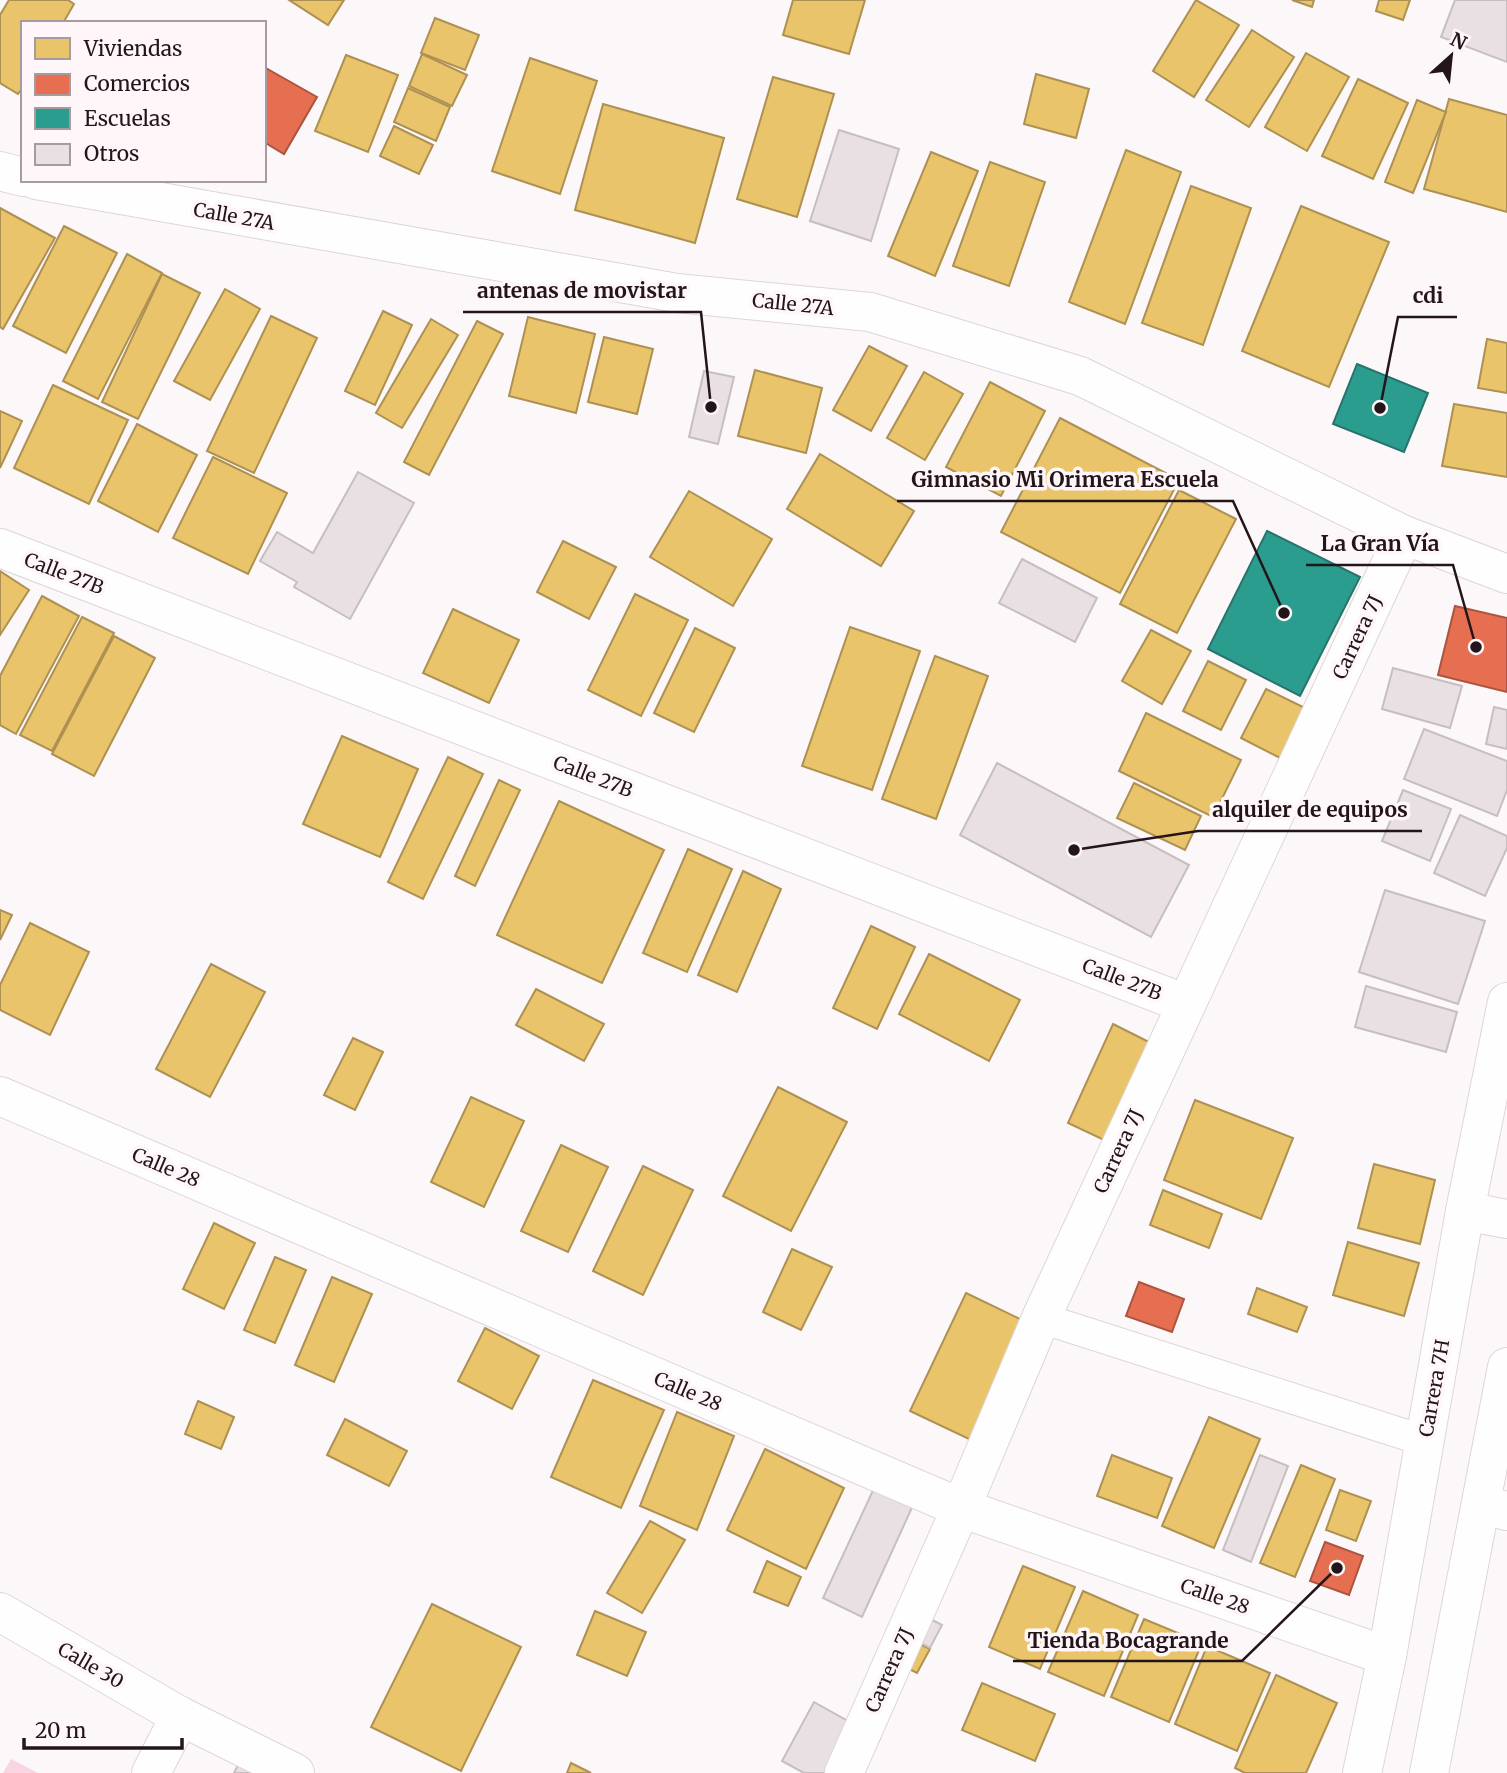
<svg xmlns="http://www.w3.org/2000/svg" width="1507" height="1773" viewBox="0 0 1507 1773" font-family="Merriweather,serif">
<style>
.green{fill:#f7d5e2}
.homes{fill:#e9c46a;stroke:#ae9052;stroke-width:2}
.shops{fill:#e76f51;stroke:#ac5440;stroke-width:2}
.schools{fill:#2a9d8f;stroke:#28746c;stroke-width:2}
.building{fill:#e8e0e3;stroke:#c7bec1;stroke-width:2}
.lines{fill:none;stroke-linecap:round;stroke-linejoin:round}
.service-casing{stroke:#ded5d8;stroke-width:32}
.minor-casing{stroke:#ded5d8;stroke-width:40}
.tertiary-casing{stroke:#ded5d8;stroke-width:40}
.service{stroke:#fffefe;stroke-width:30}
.minor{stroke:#fffefe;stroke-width:38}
.tertiary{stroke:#fffefe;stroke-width:38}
.labels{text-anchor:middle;stroke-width:7;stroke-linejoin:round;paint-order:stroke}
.street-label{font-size:19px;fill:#23151a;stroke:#fef6f9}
.leader{fill:none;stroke:#23151a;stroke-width:2.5}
.callout-dot{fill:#23151a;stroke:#fef6f9;stroke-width:2.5}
.callout-label{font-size:21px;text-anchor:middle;font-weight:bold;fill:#23151a;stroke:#fef6f9;stroke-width:7;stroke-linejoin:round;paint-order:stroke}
</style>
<rect width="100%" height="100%" fill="#fcf8fa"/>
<path class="green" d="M11 1759 38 1773H3Z"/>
<g class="homes">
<path d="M9 0H68L74 4 63 23H23V87L18 94 0 83V15Z"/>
<path d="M289 0H344L328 25Z"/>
<path d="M793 0H865L849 54 783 35Z"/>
<path d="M1196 0 1239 25 1194 97 1153 71Z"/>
<path d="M1292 0H1314L1312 7Z"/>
<path d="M1379 0H1410L1403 20 1376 11Z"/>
<path d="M435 18 479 35 465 70 421 53Z"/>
<path d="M1252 30 1294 57 1249 127 1206 100Z"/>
<path d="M1306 53 1349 77 1307 151 1265 127Z"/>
<path d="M422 54 467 75 452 106 409 86Z"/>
<path d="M346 55 398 75 368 152 315 131Z"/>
<path d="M530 58 597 81 560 194 492 171Z"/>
<path d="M1036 74 1089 89 1076 138 1024 124Z"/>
<path d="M773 77 834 94 797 217 737 199Z"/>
<path d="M1358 79 1408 103 1373 179 1322 156Z"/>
<path d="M408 88 450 107 436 141 394 122Z"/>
<path d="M1449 99 1507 115V212L1424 189Z"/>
<path d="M1417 100 1446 112 1413 193 1385 182Z"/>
<path d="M603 104 724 138 695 243 575 210Z"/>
<path d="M394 126 433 145 419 174 380 156Z"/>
<path d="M1126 150 1181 172 1125 324 1069 302Z"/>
<path d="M931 152 978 171 935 276 888 256Z"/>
<path d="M990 162 1045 182 1009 286 953 266Z"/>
<path d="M1191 186 1251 208 1203 345 1142 323Z"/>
<path d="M1301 206 1389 242 1329 387 1242 351Z"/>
<path d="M0 208 55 238 3 329 0 327Z"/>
<path d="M64 226 117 253 66 353 13 326Z"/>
<path d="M127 254 162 273 98 399 63 381Z"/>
<path d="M162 274 200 293 138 419 102 402Z"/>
<path d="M225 289 260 309 210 400 174 381Z"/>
<path d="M383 311 412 325 375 405 345 391Z"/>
<path d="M271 316 317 338 254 473 207 451Z"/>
<path d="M528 317 595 334 576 413 509 396Z"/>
<path d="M431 319 458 335 402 428 376 413Z"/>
<path d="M477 321 503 334 429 475 404 462Z"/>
<path d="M604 337 653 349 637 414 588 402Z"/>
<path d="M1487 339 1507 343V393L1478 388Z"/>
<path d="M869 346 907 366 871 431 833 410Z"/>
<path d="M755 370 822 388 806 453 738 436Z"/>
<path d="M924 372 963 394 925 460 887 438Z"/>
<path d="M990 382 1045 411 1001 496 946 467Z"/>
<path d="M53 385 128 420 89 504 14 468Z"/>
<path d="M1454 404 1507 413V477L1442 466Z"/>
<path d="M0 411 22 421 0 468Z"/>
<path d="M1060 418 1179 480 1120 593 1001 532Z"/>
<path d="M137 424 197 455 158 532 98 501Z"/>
<path d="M820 454 914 511 881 566 787 509Z"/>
<path d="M213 457 287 493 248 574 173 538Z"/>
<path d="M1179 490 1236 519 1177 633 1120 604Z"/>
<path d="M689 491 772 539 733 606 650 557Z"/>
<path d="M563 541 616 567 589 619 537 592Z"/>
<path d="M0 571 29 590 0 635Z"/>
<path d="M635 594 688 620 641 716 588 690Z"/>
<path d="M42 596 79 616 16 734 0 725V676Z"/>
<path d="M453 609 519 640 489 703 423 673Z"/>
<path d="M82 617 114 633 52 751 20 735Z"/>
<path d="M850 627 920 651 872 790 802 766Z"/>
<path d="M695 628 735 648 694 732 654 713Z"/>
<path d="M1151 630 1191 651 1162 704 1122 681Z"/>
<path d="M114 636 155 658 94 776 52 754Z"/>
<path d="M935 656 988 676 936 819 882 799Z"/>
<path d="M1208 661 1246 680 1221 730 1183 711Z"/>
<path d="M1266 689 1307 709 1282 759 1241 738Z"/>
<path d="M1146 713 1241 760 1213 817 1119 771Z"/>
<path d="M342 736 418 769 380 857 303 824Z"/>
<path d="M448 757 483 774 423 899 388 882Z"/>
<path d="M499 780 520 790 475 886 455 876Z"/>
<path d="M1134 783 1201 816 1185 850 1117 818Z"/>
<path d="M559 801 664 850 602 983 497 935Z"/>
<path d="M688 849 732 869 687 972 643 953Z"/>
<path d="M743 871 781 889 737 992 698 975Z"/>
<path d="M0 910 12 915 0 940Z"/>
<path d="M30 923 89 952 50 1035 0 1010V985Z"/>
<path d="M871 926 915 947 877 1029 833 1008Z"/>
<path d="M929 954 1020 1000 989 1061 899 1014Z"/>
<path d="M211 964 265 992 210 1097 156 1069Z"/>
<path d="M536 989 604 1024 584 1061 516 1025Z"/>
<path d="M1113 1024 1149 1042 1104 1140 1068 1123Z"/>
<path d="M353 1038 383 1052 355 1110 324 1095Z"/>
<path d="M778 1087 847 1122 791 1231 723 1196Z"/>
<path d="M471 1097 524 1121 484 1207 431 1182Z"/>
<path d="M1195 1100 1293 1138 1261 1219 1164 1180Z"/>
<path d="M561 1145 608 1167 568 1252 521 1231Z"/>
<path d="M1374 1164 1435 1180 1420 1244 1358 1228Z"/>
<path d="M643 1166 693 1190 643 1295 593 1271Z"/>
<path d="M1163 1190 1222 1214 1209 1248 1150 1225Z"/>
<path d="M214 1223 255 1243 224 1309 183 1289Z"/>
<path d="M1348 1242 1419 1263 1404 1316 1333 1295Z"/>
<path d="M792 1249 832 1267 801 1330 763 1312Z"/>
<path d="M275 1257 306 1270 275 1343 244 1330Z"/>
<path d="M332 1277 372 1294 334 1382 295 1365Z"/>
<path d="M1257 1288 1307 1307 1297 1332 1248 1314Z"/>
<path d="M966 1293 1045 1331 990 1449 910 1411Z"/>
<path d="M485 1328 539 1356 512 1409 458 1381Z"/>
<path d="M593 1380 664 1410 621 1508 551 1477Z"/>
<path d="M198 1401 234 1417 221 1449 185 1434Z"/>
<path d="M677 1412 734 1436 697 1530 640 1506Z"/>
<path d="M1209 1417 1260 1439 1214 1548 1162 1526Z"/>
<path d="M345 1419 407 1451 389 1486 327 1455Z"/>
<path d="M765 1449 844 1488 806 1569 727 1530Z"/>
<path d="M1112 1455 1172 1478 1157 1518 1097 1496Z"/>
<path d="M1301 1465 1335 1479 1295 1577 1260 1563Z"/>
<path d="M1340 1490 1371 1501 1356 1541 1326 1530Z"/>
<path d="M650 1521 685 1540 642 1613 607 1593Z"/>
<path d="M767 1561 801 1577 788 1606 754 1592Z"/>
<path d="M1023 1566 1075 1587 1040 1669 989 1647Z"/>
<path d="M1083 1591 1138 1615 1104 1696 1048 1672Z"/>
<path d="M432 1604 521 1647 461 1771 371 1727Z"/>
<path d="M595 1611 646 1632 627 1676 577 1655Z"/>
<path d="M1144 1619 1202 1643 1169 1722 1111 1697Z"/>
<path d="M904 1636 930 1649 917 1673 891 1660Z"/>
<path d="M1207 1646 1270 1673 1237 1751 1175 1724Z"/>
<path d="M1276 1675 1337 1703 1306 1773H1245L1235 1768Z"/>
<path d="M982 1683 1055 1714 1035 1761 962 1730Z"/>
<path d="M571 1763 591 1773H567Z"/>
</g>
<g class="shops">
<path d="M264 67 317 97 284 154 264 142Z"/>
<path d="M1455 606 1507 618V692L1438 675Z"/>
<path d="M1139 1282 1184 1299 1172 1332 1126 1316Z"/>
<path d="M1325 1542 1363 1556 1349 1595 1310 1581Z"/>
</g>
<g class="schools">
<path d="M1357 364 1428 393 1404 452 1333 424Z"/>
<path d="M1267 531 1360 577 1300 696 1208 649Z"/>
</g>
<g class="building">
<path d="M1455 0H1507V62L1441 37Z"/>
<path d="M839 130 899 149 871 241 810 221Z"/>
<path d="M704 371 734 377 718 444 689 437Z"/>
<path d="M358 472 414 503 350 619 294 587 297 582 260 561 277 532 313 553Z"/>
<path d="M1022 559 1097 598 1075 642 999 603Z"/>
<path d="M1393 668 1462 686 1450 728 1382 709Z"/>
<path d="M1494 707 1507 710V749L1486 744Z"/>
<path d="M1424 729 1507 761V790L1497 816 1404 779Z"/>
<path d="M997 763 1189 865 1151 937 960 835Z"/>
<path d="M1403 790 1451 809 1430 861 1382 841Z"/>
<path d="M1460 815 1507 836V848L1485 896 1434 873Z"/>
<path d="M1385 890 1485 921 1458 1004 1359 972Z"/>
<path d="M1366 986 1457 1012 1446 1052 1355 1027Z"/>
<path d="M1260 1455 1288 1466 1251 1562 1223 1550Z"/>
<path d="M876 1484 915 1501 862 1617 823 1598Z"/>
<path d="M915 1611 942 1625 930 1648 904 1634Z"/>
<path d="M814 1702 880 1739 861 1773H804L782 1761Z"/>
<path d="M240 1761 264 1773H234Z"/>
</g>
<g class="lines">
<g class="service-casing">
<path id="service" d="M1041 1318 1425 1441"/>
</g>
<g class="minor-casing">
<g id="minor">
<path d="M0 171 23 177"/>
<path d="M36 180 677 293 870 312 1080 376 1404 535 1507 574"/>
<path d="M0 548 1186 1004"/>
<path d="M0 1096 961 1508 1387 1656"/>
<path d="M1465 1211 1507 1219"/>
<path d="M1482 1505 1507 1511"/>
<path d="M0 1612 180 1716 295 1773"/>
<path d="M151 1773 180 1716"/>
<path d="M844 1773 961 1508 1041 1318 1404 535"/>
</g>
</g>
<g class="tertiary-casing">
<g id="tertiary">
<path d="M1362 1773 1387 1656 1465 1211 1507 1002"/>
<path d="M1429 1773 1507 1367"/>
</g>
</g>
<use href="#service" class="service"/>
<use href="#minor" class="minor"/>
<use href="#tertiary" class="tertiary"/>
</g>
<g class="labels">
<g class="street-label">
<text transform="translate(234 216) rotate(10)" y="7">Calle 27A</text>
<text transform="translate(793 304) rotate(6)" y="7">Calle 27A</text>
<text transform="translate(64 573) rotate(21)" y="7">Calle 27B</text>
<text transform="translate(1357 637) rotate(-65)" y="7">Carrera 7J</text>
<text transform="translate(593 776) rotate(21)" y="7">Calle 27B</text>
<text transform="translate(1122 979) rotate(21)" y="7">Calle 27B</text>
<text transform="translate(1118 1151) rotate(-65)" y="7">Carrera 7J</text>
<text transform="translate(166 1167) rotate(23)" y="7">Calle 28</text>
<text transform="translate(1434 1388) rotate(-80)" y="7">Carrera 7H</text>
<text transform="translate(688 1391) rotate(23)" y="7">Calle 28</text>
<text transform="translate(1215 1596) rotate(19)" y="7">Calle 28</text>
<text transform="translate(91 1665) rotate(30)" y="7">Calle 30</text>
<text transform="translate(889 1670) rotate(-66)" y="7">Carrera 7J</text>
</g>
</g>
<path class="leader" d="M711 407L701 312H463M1380 408L1398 317H1457M1284 613L1233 501H897M1476 647L1453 565H1306M1074 850L1198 831H1422M1337 1568L1242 1661H1013"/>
<g class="callout-dot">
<circle cx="711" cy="407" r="7"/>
<circle cx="1380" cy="408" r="7"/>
<circle cx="1284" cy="613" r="7"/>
<circle cx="1476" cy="647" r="7"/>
<circle cx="1074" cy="850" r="7"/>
<circle cx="1337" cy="1568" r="7"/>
</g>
<g class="callout-label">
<text x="582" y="298">antenas de movistar</text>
<text x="1428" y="303">cdi</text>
<text x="1065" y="487">Gimnasio Mi Orimera Escuela</text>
<text x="1380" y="551">La Gran Vía</text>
<text x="1310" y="817">alquiler de equipos</text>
<text x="1128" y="1648">Tienda Bocagrande</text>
</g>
<rect x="21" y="21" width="245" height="161" fill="#fef6f9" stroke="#a69ca0" stroke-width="2"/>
<rect x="35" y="38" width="35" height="21" fill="#e9c46a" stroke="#a69ca0" stroke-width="2"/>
<text x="84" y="56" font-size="21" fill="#23151a">Viviendas</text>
<rect x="35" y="74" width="35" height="21" fill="#e76f51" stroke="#a69ca0" stroke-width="2"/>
<text x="84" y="91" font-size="21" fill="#23151a">Comercios</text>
<rect x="35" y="108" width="35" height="21" fill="#2a9d8f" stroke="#a69ca0" stroke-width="2"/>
<text x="84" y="126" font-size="21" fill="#23151a">Escuelas</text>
<rect x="35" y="144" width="35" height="21" fill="#e8e0e3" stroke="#a69ca0" stroke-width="2"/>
<text x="84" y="161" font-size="21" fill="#23151a">Otros</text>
<g transform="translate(1451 56) rotate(27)" stroke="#fef6f9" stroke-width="5" paint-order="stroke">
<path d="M0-5L12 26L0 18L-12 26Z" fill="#23151a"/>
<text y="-10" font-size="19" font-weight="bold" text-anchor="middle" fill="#23151a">N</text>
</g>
<path d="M24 1738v10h158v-10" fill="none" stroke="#23151a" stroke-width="3.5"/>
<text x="35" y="1738" font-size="21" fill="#23151a" stroke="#fef6f9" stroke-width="5" paint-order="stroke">20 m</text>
</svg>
